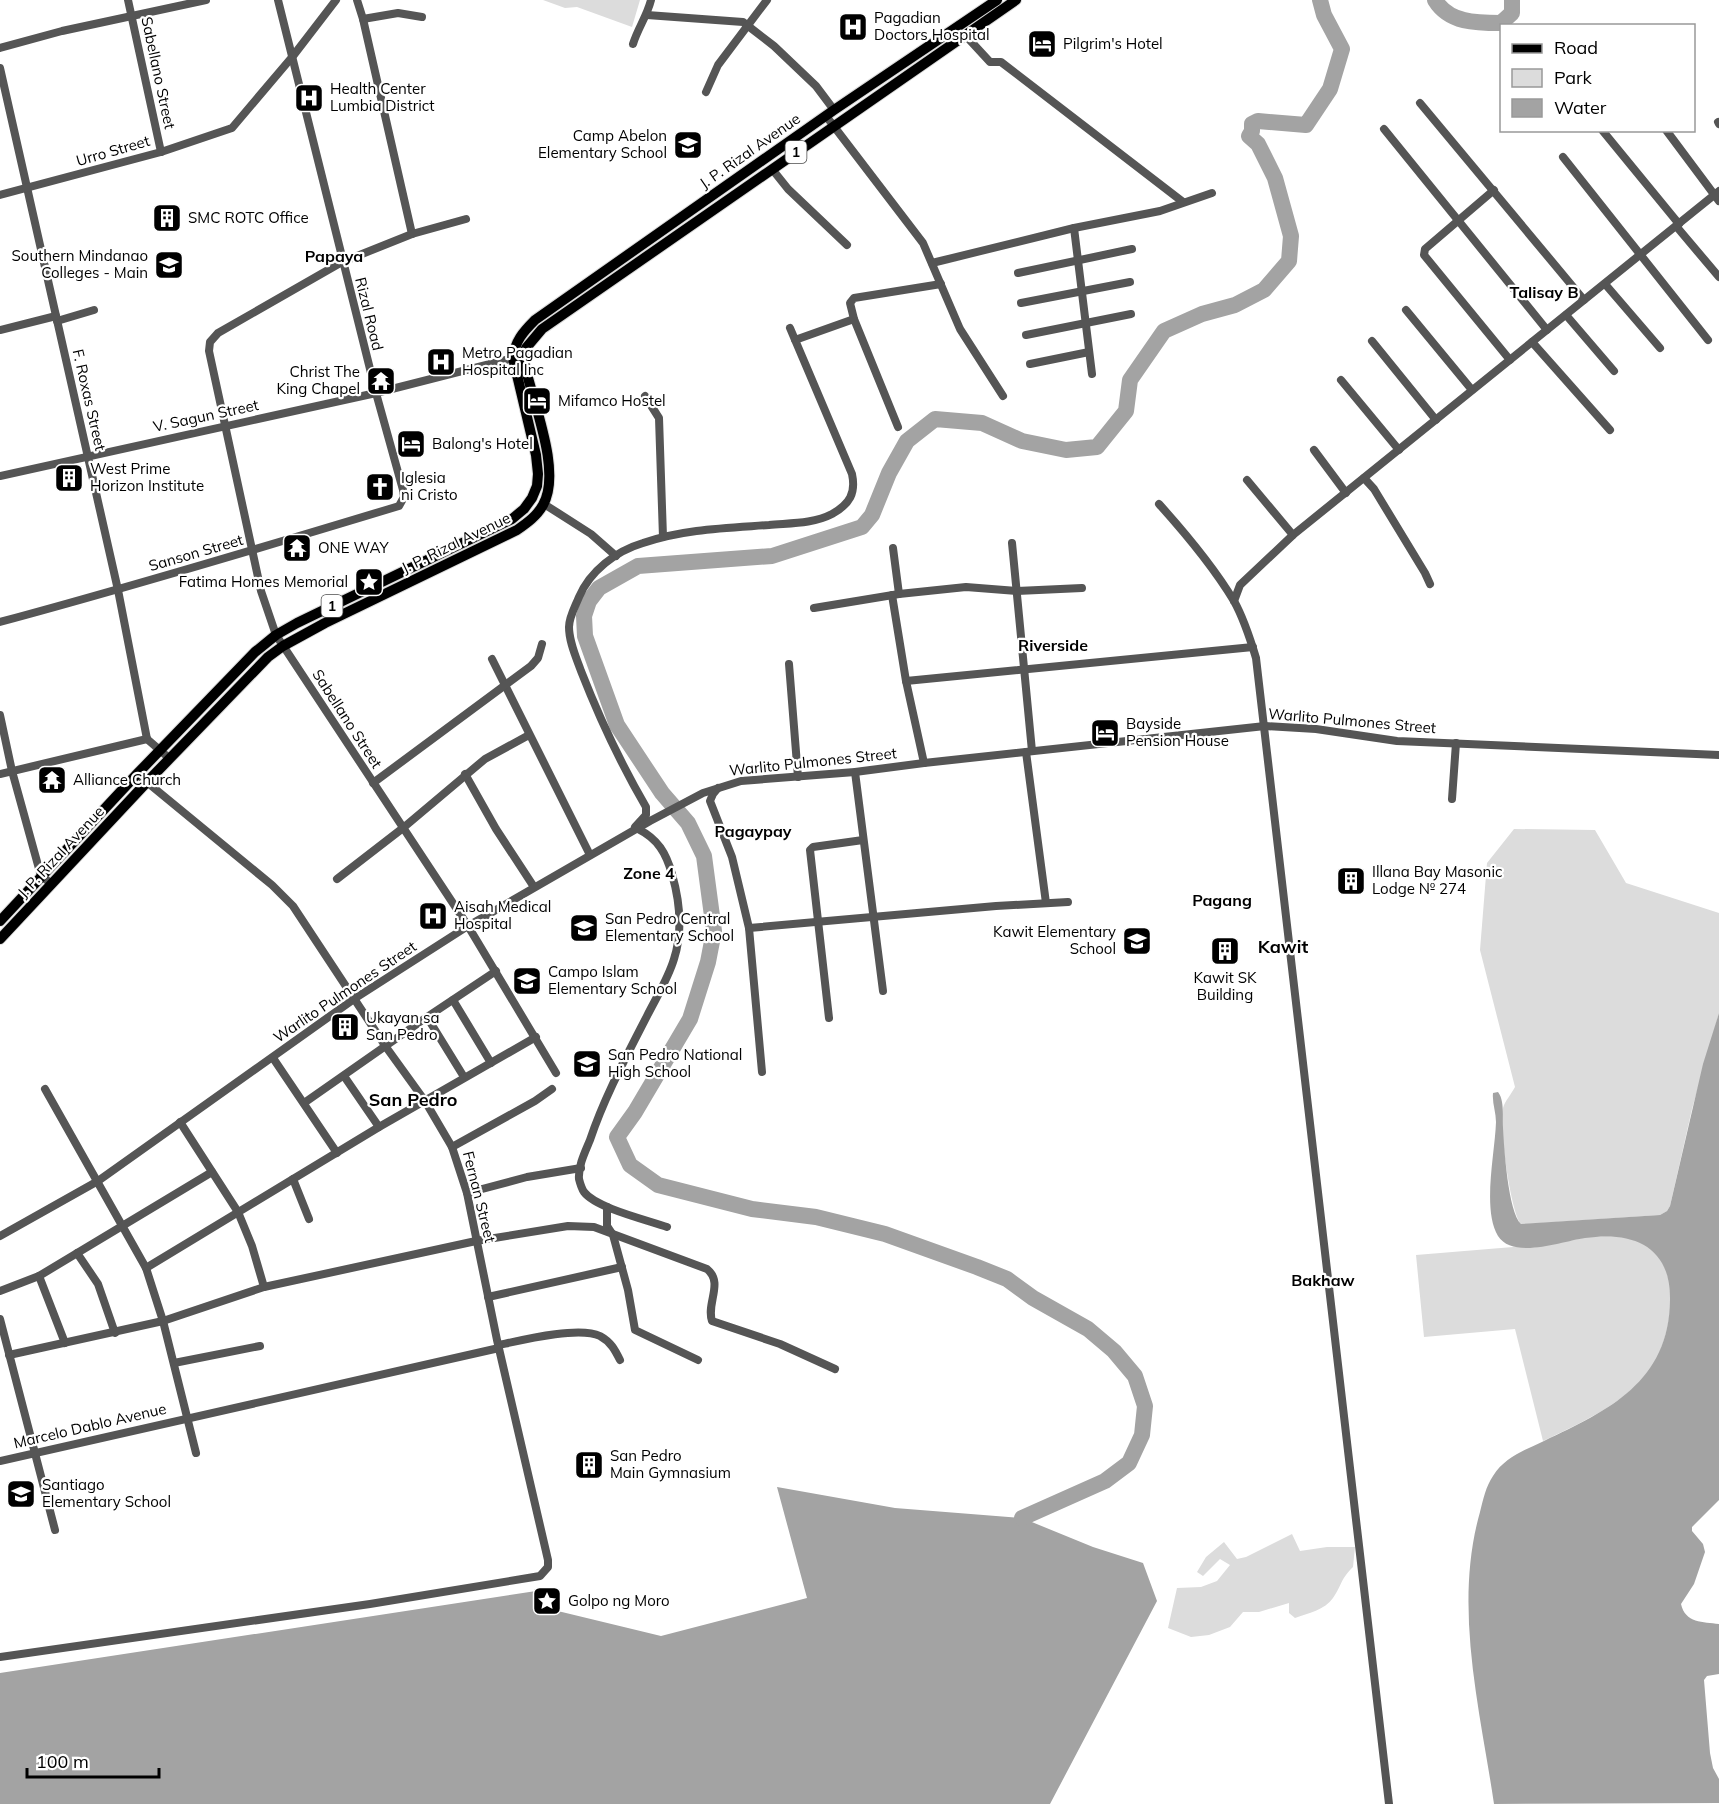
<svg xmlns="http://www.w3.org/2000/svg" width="1719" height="1804" viewBox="0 0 1719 1804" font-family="Mulish,sans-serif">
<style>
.green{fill:#dcdcdc}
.water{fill:#a3a3a3}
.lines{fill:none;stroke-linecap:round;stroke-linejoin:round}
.river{stroke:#a3a3a3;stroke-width:16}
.major-casing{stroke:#dbdbdb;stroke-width:12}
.minor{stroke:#555;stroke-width:8}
.major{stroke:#000;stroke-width:10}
.labels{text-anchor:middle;stroke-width:4.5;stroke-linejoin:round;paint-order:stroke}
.shield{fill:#fff;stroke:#4c4c4c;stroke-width:1.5}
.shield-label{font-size:14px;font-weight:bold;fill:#000}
.poi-label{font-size:15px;fill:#000;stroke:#fff;text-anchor:start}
.street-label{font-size:15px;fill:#000;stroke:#fff}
.neighbourhood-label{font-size:16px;font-weight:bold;fill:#000;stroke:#fff}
.quarter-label{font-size:18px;font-weight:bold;fill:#000;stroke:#fff}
</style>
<rect width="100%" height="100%" fill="#fff"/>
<g class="green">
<path d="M543 0H640L632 27 577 7 565 8Z"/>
<path d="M1514 829 1595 830 1626 883 1719 913V1013L1692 1109 1670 1206 1667 1211 1660 1215 1526 1224H1521C1511 1214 1498 1122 1503 1108 1505 1101 1512 1093 1515 1087L1480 950 1487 863Z"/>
<path d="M1587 1237C1609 1236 1636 1234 1653 1250 1683 1277 1670 1346 1647 1374 1620 1406 1580 1423 1543 1441L1515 1329 1424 1337 1416 1255 1513 1247H1536Z"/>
<path d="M1292 1534 1300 1551 1327 1547H1355L1353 1567C1340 1580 1342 1585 1333 1598 1325 1610 1308 1613 1295 1618L1289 1613V1603L1259 1612H1243L1230 1627 1209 1635 1191 1637 1168 1628 1177 1588 1201 1587 1217 1581 1230 1565 1220 1559 1203 1576 1197 1572 1206 1557 1224 1542 1237 1559 1246 1557Z"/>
</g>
<g class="water">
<path d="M1719 1013V1500L1692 1527V1531L1703 1544 1705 1552 1694 1584 1681 1604C1685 1623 1703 1622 1719 1624V1674L1707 1676 1704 1680 1710 1753 1713 1768 1719 1779V1803L1494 1804C1480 1709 1453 1607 1480 1512 1483 1500 1486 1486 1493 1476 1505 1457 1525 1450 1544 1441 1609 1410 1669 1382 1670 1300 1671 1246 1633 1231 1585 1238 1563 1241 1513 1260 1498 1236 1482 1210 1495 1153 1496 1122 1496 1112 1492 1103 1493 1093L1498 1092C1505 1101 1502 1117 1503 1128 1504 1147 1508 1212 1521 1224L1660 1215 1667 1211 1670 1206 1703 1064Z"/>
<path d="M777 1487 895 1508 1022 1518 1093 1547 1143 1563 1157 1601 1050 1804H0V1673L536 1591 533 1605 661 1636 807 1598Z"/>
</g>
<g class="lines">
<g class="river">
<path d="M1435 0C1449 23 1476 23 1501 23L1512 13V0"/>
<path d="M1022 1518 1105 1481 1129 1463 1142 1435 1145 1406 1135 1376 1114 1351 1088 1329 1033 1298 1007 1279 977 1267 885 1234 816 1217 752 1209 658 1185 630 1165 617 1137 635 1112 690 1019 708 962 714 931 704 856 688 823 662 793 617 725 585 636 584 616 589 601 599 588 638 566 772 556 862 527 872 515 889 473 907 441 935 419 982 423 1022 441 1066 450 1097 447 1126 411 1130 380 1164 331 1202 314 1235 305 1264 290 1289 261 1291 236 1275 178 1258 144 1249 136 1252 131V124L1258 121 1306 125 1330 89 1342 49 1324 15 1320 0"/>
</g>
<g class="major-casing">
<g id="major">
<path d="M0 921 137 774 255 652 276 635 297 623 512 519 524 509 532 498 537 486 538 474 536 455 513 358C515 341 523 332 535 320L834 110 997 0"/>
<path d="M0 939 147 782 268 657 283 646 325 623 517 530C527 523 537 516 543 505 563 470 530 396 523 357L526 348 542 329 1016 0"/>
</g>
</g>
<g class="minor">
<path d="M128 0 161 152"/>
<path d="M357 0 363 19 412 234"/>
<path d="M647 15 743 22 774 46 816 86 834 110"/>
<path d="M363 19 398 13 422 17"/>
<path d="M966 36 990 62H1001L1183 202"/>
<path d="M633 44C638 28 647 16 651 0"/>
<path d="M0 48 62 31 206 0"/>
<path d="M0 68 118 590 147 739"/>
<path d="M706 92 718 65 767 0"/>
<path d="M1420 103 1584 300"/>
<path d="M826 116 923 243 960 329 1003 396"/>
<path d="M1718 122 1719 124"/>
<path d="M1384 129 1547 330"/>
<path d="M1602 130 1679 224"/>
<path d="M1666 130 1719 201"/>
<path d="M1563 157 1708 340"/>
<path d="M772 169 788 189 847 245"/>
<path d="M1494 190 1425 249 1424 255 1510 360"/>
<path d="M0 195 161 152 232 128 293 56 336 0"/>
<path d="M466 219 412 234 342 262 218 333 210 342 209 351 261 591 276 635 468 926 556 1073"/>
<path d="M1676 226 1719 277"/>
<path d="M1074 228 1092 374"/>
<path d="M932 263 1074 228 1160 211 1212 193"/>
<path d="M1018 273 1132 249"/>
<path d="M1605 284 1660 348"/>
<path d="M1021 303 1130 282"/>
<path d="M1406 310 1472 390"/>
<path d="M1566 315 1614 371"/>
<path d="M57 321 94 310"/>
<path d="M0 330 56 316"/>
<path d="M1026 335 1131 314"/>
<path d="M795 340 854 319"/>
<path d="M1372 341 1436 420"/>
<path d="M1532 342 1610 430"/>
<path d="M1030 364 1089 352"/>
<path d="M1341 380 1399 450"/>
<path d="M645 396 659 418 663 537"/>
<path d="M898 427 854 319 850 303 854 298 941 284"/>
<path d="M1314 450 1346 493"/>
<path d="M0 476 376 393 517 357"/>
<path d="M1364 478 1374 489 1425 573 1430 584"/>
<path d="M1247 480 1293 535"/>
<path d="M544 504 591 534 616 556"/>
<path d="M1159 504C1186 534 1213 566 1234 601 1244 619 1250 638 1256 658L1389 1804"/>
<path d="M1012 543 1032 751"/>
<path d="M893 548 899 594"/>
<path d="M892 595 906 681 924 763"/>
<path d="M1234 601 1240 585 1293 535 1719 191"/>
<path d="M814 608 899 594 966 587 1017 591 1082 588"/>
<path d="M0 622C134 586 267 546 399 506L404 497 403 490 376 393 278 0"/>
<path d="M492 659 590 855"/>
<path d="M789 664 798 777"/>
<path d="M906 681 1253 647"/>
<path d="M0 715 12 771 41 876 52 884"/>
<path d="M147 739 169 758"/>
<path d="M1026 752 1046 903"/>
<path d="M855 772 883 991"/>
<path d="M0 774 147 739"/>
<path d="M465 774 496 829 534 887"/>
<path d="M373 783 531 666 538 658 542 644"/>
<path d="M718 788 713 794 710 801 732 857 749 928 762 1072"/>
<path d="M1452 799 1456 743"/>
<path d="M635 827 646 815V807C621 764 599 717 581 671 576 657 569 642 569 627 569 617 575 607 579 597 590 571 616 551 643 543 683 529 727 528 769 525 789 523 813 524 832 514 850 504 856 493 852 474L790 328"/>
<path d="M638 829C658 839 666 853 672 874 680 902 683 931 674 959 668 979 656 998 647 1016 626 1057 604 1098 590 1140 585 1152 578 1166 579 1179 580 1183 582 1189 584 1192 596 1208 647 1220 667 1227"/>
<path d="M337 879 403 828 485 759 529 735"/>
<path d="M749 928 996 906 1068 902"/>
<path d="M453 1000 491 1063"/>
<path d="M427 1017 464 1077"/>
<path d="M829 1018 810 850 813 847 863 840"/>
<path d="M273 1058 337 1153"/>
<path d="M344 1076 379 1127"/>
<path d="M45 1089 146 1268 163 1321 196 1453"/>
<path d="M304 1103 427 1017 496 971"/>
<path d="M180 1122 238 1212 252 1246 264 1287"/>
<path d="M452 1147 535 1101 552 1089"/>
<path d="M293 1179 309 1219"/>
<path d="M467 1193 527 1177 581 1168"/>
<path d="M607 1207V1226L613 1235 628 1290 635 1330 698 1360"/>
<path d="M0 1236 98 1181 354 999 468 926 650 821 703 793 741 781 855 772 924 763 1265 726 1316 729 1397 741 1719 755"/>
<path d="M77 1253 98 1284 115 1333"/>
<path d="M146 1268 379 1127 536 1037"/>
<path d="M39 1276 65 1343"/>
<path d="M0 1291 39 1276 212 1172"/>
<path d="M488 1297 622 1267"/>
<path d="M0 1319 55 1530"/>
<path d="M499 1345C522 1340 579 1326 600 1336 611 1342 615 1350 620 1360"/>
<path d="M9 1355 163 1321 264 1287 476 1241 568 1226 594 1227 707 1269C724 1283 706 1303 712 1321L780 1344 835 1369"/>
<path d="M174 1363 260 1346"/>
<path d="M0 1461 499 1348"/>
<path d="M0 1657 370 1604 540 1576 548 1567V1560L497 1340 467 1193 452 1147 425 1101 386 1047 293 906 272 885 137 774"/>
</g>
<use href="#major" class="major"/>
</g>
<defs>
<g id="hospital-square" transform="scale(1.5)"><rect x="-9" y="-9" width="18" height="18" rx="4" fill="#000" stroke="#fff"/><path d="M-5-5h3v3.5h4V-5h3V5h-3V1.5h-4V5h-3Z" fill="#fff"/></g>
<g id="hotel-square" transform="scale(1.5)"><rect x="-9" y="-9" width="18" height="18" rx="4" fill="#000" stroke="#fff"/><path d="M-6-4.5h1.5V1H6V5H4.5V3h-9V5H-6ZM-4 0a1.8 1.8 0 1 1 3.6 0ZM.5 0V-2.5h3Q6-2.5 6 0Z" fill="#fff"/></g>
<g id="school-square" transform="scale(1.5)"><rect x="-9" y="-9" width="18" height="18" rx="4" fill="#000" stroke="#fff"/><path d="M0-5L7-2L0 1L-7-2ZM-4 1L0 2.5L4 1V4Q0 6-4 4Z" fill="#fff"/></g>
<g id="building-square" transform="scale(1.5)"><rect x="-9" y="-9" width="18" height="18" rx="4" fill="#000" stroke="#fff"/><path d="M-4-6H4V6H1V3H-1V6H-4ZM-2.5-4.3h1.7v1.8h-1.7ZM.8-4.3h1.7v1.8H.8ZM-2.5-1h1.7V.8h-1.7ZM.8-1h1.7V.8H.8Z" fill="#fff"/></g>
<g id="university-square" transform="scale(1.5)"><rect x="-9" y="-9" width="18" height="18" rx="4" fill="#000" stroke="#fff"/><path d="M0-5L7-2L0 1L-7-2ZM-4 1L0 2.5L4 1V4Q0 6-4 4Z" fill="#fff"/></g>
<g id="temple-square" transform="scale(1.5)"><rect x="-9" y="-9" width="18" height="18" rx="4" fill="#000" stroke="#fff"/><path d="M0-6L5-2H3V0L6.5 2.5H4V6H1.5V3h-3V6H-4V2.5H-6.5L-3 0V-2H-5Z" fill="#fff"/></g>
<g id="church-square" transform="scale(1.5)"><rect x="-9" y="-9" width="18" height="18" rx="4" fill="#000" stroke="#fff"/><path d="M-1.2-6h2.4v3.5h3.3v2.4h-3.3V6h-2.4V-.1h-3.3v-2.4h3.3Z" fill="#fff"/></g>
<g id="sight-square" transform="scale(1.5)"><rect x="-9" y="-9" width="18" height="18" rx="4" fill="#000" stroke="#fff"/><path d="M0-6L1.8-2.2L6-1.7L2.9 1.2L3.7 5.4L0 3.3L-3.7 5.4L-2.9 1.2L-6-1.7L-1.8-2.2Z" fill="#fff"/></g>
</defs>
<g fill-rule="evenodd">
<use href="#hospital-square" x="853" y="27"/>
<use href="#hotel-square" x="1042" y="44"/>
<use href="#hospital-square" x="309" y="98"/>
<use href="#school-square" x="688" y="145"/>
<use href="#building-square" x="167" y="218"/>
<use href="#university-square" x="169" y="265"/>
<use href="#hospital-square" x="441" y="362"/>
<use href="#temple-square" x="381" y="381"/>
<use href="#hotel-square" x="537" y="401"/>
<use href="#hotel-square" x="411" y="444"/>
<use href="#building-square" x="69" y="478"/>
<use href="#church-square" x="380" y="487"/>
<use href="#temple-square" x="297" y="548"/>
<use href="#sight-square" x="369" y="582"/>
<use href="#hotel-square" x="1105" y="733"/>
<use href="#temple-square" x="52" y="780"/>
<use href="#building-square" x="1351" y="881"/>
<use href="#hospital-square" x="433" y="916"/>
<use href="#school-square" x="584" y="928"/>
<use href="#school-square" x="1137" y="941"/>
<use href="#building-square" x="1225" y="951"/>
<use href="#school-square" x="527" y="981"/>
<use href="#building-square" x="345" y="1027"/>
<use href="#school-square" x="587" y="1064"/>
<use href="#building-square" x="589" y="1465"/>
<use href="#school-square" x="21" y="1494"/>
<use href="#sight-square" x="547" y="1601"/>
</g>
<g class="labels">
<g class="shield">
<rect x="785.5" y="141" width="21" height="22" rx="4.5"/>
<rect x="321.5" y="595" width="21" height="22" rx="4.5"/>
</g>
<g class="shield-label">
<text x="796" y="157">1</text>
<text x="332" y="611">1</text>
</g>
<g class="poi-label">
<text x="874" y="23">Pagadian<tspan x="874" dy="17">Doctors Hospital</tspan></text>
<text x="1063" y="49">Pilgrim's Hotel</text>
<text x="330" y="94">Health Center<tspan x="330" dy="17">Lumbia District</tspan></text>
<text x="667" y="141" text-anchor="end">Camp Abelon<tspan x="667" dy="17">Elementary School</tspan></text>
<text x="188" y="223">SMC ROTC Office</text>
<text x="148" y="261" text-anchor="end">Southern Mindanao<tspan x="148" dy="17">Colleges - Main</tspan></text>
<text x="462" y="358">Metro Pagadian<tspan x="462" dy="17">Hospital Inc</tspan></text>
<text x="360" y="377" text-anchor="end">Christ The<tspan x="360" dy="17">King Chapel</tspan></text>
<text x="558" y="406">Mifamco Hostel</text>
<text x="432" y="449">Balong's Hotel</text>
<text x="90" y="474">West Prime<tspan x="90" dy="17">Horizon Institute</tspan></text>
<text x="401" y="483">Iglesia<tspan x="401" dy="17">ni Cristo</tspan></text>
<text x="318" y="553">ONE WAY</text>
<text x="348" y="587" text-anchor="end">Fatima Homes Memorial</text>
<text x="1126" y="729">Bayside<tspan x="1126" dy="17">Pension House</tspan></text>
<text x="73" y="785">Alliance Church</text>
<text x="1372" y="877">Illana Bay Masonic<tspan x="1372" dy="17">Lodge № 274</tspan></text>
<text x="454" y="912">Aisah Medical<tspan x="454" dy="17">Hospital</tspan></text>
<text x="605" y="924">San Pedro Central<tspan x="605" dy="17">Elementary School</tspan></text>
<text x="1116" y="937" text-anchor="end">Kawit Elementary<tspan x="1116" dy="17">School</tspan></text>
<text x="548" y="977">Campo Islam<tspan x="548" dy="17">Elementary School</tspan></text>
<text x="1225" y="983" text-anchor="middle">Kawit SK<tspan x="1225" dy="17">Building</tspan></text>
<text x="366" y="1023">Ukayan sa<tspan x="366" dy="17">San Pedro</tspan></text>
<text x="608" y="1060">San Pedro National<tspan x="608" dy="17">High School</tspan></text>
<text x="610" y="1461">San Pedro<tspan x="610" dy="17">Main Gymnasium</tspan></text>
<text x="42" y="1490">Santiago<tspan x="42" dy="17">Elementary School</tspan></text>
<text x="568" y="1606">Golpo ng Moro</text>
</g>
<g class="street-label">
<text transform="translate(158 73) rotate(78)" y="5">Sabellano Street</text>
<text transform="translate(113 151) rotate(-16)" y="5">Urro Street</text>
<text transform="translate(750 151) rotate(-35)" y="5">J. P. Rizal Avenue</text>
<text transform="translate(369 314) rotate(76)" y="5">Rizal Road</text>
<text transform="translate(89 400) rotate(77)" y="5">F. Roxas Street</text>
<text transform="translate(206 416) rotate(-12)" y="5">V. Sagun Street</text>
<text transform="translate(456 543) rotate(-26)" y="5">J. P. Rizal Avenue</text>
<text transform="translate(196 553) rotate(-16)" y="5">Sanson Street</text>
<text transform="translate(347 719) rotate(57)" y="5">Sabellano Street</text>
<text transform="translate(1352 721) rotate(5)" y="5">Warlito Pulmones Street</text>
<text transform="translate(813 762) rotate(-6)" y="5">Warlito Pulmones Street</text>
<text transform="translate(61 852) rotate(-47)" y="5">J. P. Rizal Avenue</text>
<text transform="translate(345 992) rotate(-34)" y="5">Warlito Pulmones Street</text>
<text transform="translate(479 1197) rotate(76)" y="5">Fernan Street</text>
<text transform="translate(90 1426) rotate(-13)" y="5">Marcelo Dablo Avenue</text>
</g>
<g class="neighbourhood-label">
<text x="334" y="262">Papaya</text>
<text x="1544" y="298">Talisay B</text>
<text x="1053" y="651">Riverside</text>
<text x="753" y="837">Pagaypay</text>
<text x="649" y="879">Zone 4</text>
<text x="1222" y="906">Pagang</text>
<text x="1323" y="1286">Bakhaw</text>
</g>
<g class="quarter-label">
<text x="1283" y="953">Kawit</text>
<text x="413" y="1106">San Pedro</text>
</g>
</g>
<rect x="1500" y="24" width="195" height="108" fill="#ffffff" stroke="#999999" stroke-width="1.5"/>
<rect x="1512" y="44" width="30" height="9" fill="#000000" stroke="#999999" stroke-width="1.5"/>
<text x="1554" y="54" font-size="18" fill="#000000">Road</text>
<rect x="1512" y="69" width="30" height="18" fill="#dcdcdc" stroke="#999999" stroke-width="1.5"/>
<text x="1554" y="84" font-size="18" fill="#000000">Park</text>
<rect x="1512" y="99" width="30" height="18" fill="#a3a3a3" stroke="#999999" stroke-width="1.5"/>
<text x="1554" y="114" font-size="18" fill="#000000">Water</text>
<path d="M27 1768v9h132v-9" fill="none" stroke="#000000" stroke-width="3"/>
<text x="36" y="1768" font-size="18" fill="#000000" stroke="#ffffff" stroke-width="4.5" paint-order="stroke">100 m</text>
</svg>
